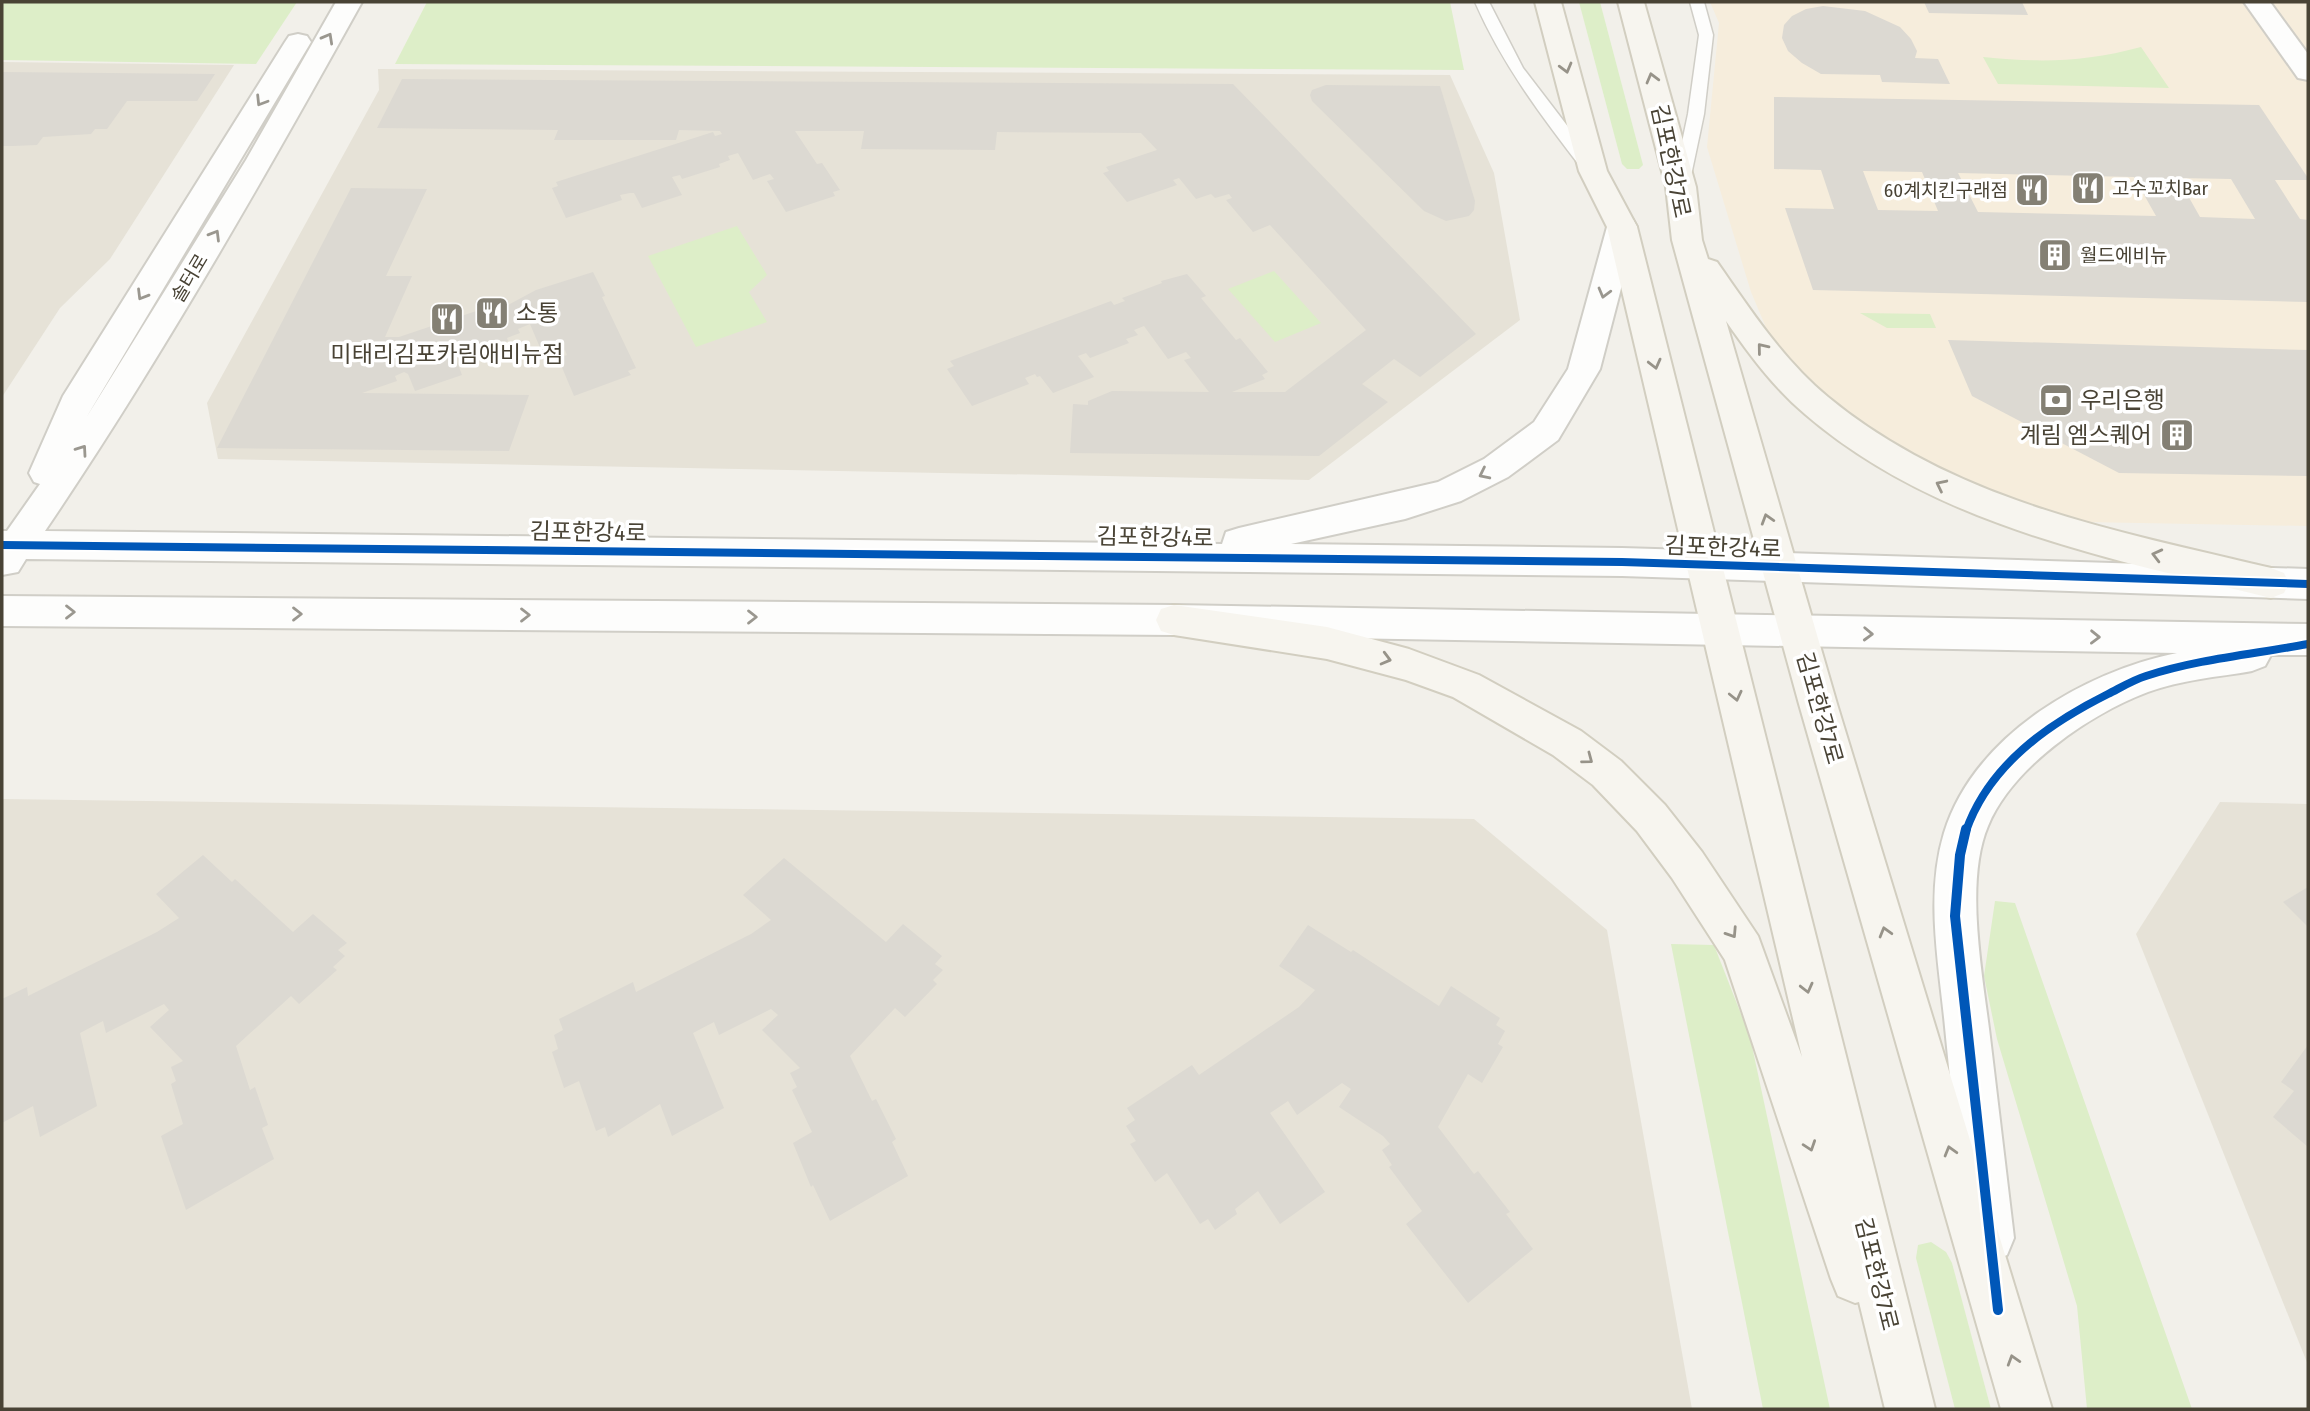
<svg xmlns="http://www.w3.org/2000/svg" width="2310" height="1411" viewBox="0 0 2310 1411" font-family="'Fira Sans Condensed','Noto Sans KR',sans-serif">
<style>
.residential{fill:#e6e2d7}
.commercial{fill:#f6eddc}
.green{fill:#ddeec8}
.building{fill:#dcd9d2;fill-rule:evenodd}
.lines{fill:none;stroke-linecap:round;stroke-linejoin:round}
.service-casing{stroke:#d0cec7;stroke-width:3}
.minor-casing{stroke:#d0cec7;stroke-width:4}
.tertiary-casing{stroke:#d0cec7;stroke-width:4}
.secondary-casing{stroke:#d2cec0;stroke-width:4}
.service{fill:#fdfdfc;fill-rule:evenodd}
.minor{fill:#fdfdfc;fill-rule:evenodd}
.tertiary{fill:#fdfdfc;fill-rule:evenodd}
.secondary{fill:#f7f5ef;fill-rule:evenodd}
.cycleway-far1-casing{stroke:#fff;stroke-width:12}
.cycleway-casing{stroke:#fff;stroke-width:15}
.cycleway-far1{stroke:#0057b8;stroke-width:8}
.cycleway{stroke:#0057b8;stroke-width:10}
.oneway{stroke:#9a978f}
.oneway2{stroke:#979389}
.labels{text-anchor:middle;stroke-width:7;stroke-linejoin:round;paint-order:stroke}
.far-poi-label{font-size:19px;fill:#494335;stroke:#fff;text-anchor:start}
.far-street-label{font-size:19px;fill:#494335;stroke:#fff}
.street-label{font-size:23px;fill:#494335;stroke:#fff}
.poi-label{font-size:23px;fill:#494335;stroke:#fff;text-anchor:start}
</style>
<rect width="100%" height="100%" fill="#f2f0ea"/>
<g class="residential">
<path d="M2 62 234 65 110 259 60 308 2 397Z"/>
<path d="M378 69 1450 75 1494 173 1520 320 1309 480 218 459 207 403 379 90Z"/>
<path d="M2 799 1474 819 1607 930 1692 1409H2Z"/>
<path d="M2220 802 2308 804V1365L2136 934Z"/>
</g>
<path class="commercial" d="M1710 2H2308V526L2085 522 2040 511 2003 499 1909 455 1823 397 1798 371 1770 337 1751 292 1707 147 1719 23Z"/>
<g class="green">
<path d="M2 2H297L256 64 2 60Z"/>
<path d="M427 2H1450L1464 70 395 64Z"/>
<path d="M1579 2H1600L1643 165 1639 169H1627L1622 164Z"/>
<path d="M2141 47 2169 88 1998 84 1983 57C2041 63 2085 62 2141 47Z"/>
<path d="M737 226 767 275 749 292 767 322 696 347 648 256Z"/>
<path d="M1274 271 1321 323 1275 342 1228 289Z"/>
<path d="M1860 313 1930 314 1936 328H1887Z"/>
<path d="M1995 901 2015 903 2192 1409H2087L2077 1306 1997 1039 1984 976Z"/>
<path d="M1671 944 1714 945 1750 1037 1830 1409H1763Z"/>
<path d="M1931 1242 1946 1252 1952 1263 1991 1409H1955L1916 1258 1918 1245Z"/>
</g>
<g class="building">
<path d="M1924 2H2022L2028 15 1929 13Z"/>
<path d="M1823 6 1865 11 1900 27 1911 39 1917 51 1915 58 1938 59 1950 84 1882 82 1880 75 1821 74 1802 63 1788 51 1782 38 1784 25 1792 16 1806 9Z"/>
<path d="M2 72 215 74 197 101H127L107 129H95L91 134 43 137 37 145 13 146H2Z"/>
<path d="M402 79 1233 84 1476 334 1420 377 1394 359 1362 384 1388 402 1319 456 1070 453 1073 404 1088 405V401L1112 391 1209 392 1184 360 1191 358 1186 352 1168 359 1144 326 1134 330 1138 335 1126 339 1129 343 1090 358 1086 353 1078 356 1094 377 1053 393 1040 376 1037 377 1035 374 1025 378 1029 384 972 406 947 369 954 366 950 361 1111 301 1114 305 1125 301 1122 298 1162 283 1161 281 1187 274 1206 296 1201 298 1236 340 1240 338 1268 372 1262 375 1265 379 1232 392H1285L1366 330 1270 225 1253 232 1226 200 1232 198 1229 194 1215 198 1211 194 1196 199 1179 178 1173 180 1177 185 1127 202 1103 173 1109 171 1106 167 1157 150 1141 133 997 132 995 150 861 149 864 131H795L817 164 822 163 840 190 833 192 835 196 786 212 767 181 774 179 770 174 753 180 738 153 728 156 730 160 719 164 720 167 682 179 680 175 672 177 682 195 642 208 634 193H630L620 195 622 200 566 218 552 188 558 186 556 182 713 132 715 136 722 134 720 131 679 130 676 140H554L558 130 377 128Z"/>
<path d="M1326 85 1440 86 1475 201 1474 210 1469 216 1446 221 1424 211 1312 101 1310 95 1312 90Z"/>
<path d="M1774 97 2259 105 2308 178V180H2275L2300 219 2308 220V302L1813 290 1785 208 1834 209 1821 170 1774 169ZM1863 171 1922 172 1938 211 1878 210ZM1958 173 2134 177 2156 216 1978 212ZM2178 178 2231 179 2255 219 2200 217Z"/>
<path d="M351 188 427 189 386 276H412L385 337H399L506 301 508 305 536 290 593 272 605 296 602 297 636 368 628 371 631 375 574 396 558 358 567 355 565 350 544 357 530 324 518 329 520 333 507 338 508 341 465 356 463 351 454 354 462 375 415 391 408 374 404 372 395 376 397 381 362 393 529 395 509 451 217 448Z"/>
<path d="M1948 340 2308 350V476L2119 473 1972 396Z"/>
<path d="M203 855 232 882 235 879 293 932 313 914 347 943 338 950 345 956 333 967 337 970 299 1004 291 996 236 1046 250 1090 255 1087 268 1125 262 1128 274 1159 186 1210 161 1136 183 1124 171 1084 176 1081 171 1067 183 1061 150 1027 169 1010 164 1004 106 1033 103 1021 80 1033 97 1106 40 1137 33 1106 2 1123V999L27 987 28 996 157 932 179 918 156 894Z"/>
<path d="M784 858 886 942 903 924 942 956 935 964 943 970 933 980 937 984 905 1017 895 1008 850 1056 872 1101 876 1099 896 1139 892 1142 908 1176 830 1221 813 1185 811 1187 793 1143 812 1132 792 1090 797 1087 790 1073 800 1068 762 1030 778 1015 771 1009 719 1035 714 1022 693 1033 724 1108 672 1136 660 1104 608 1137 605 1127 596 1131 579 1081 564 1088 552 1052 558 1049 554 1035 563 1030 559 1019 633 982 636 992 751 934 771 920 743 895Z"/>
<path d="M2308 887V927L2283 902Z"/>
<path d="M1308 925 1351 952 1353 950 1439 1006 1451 986 1500 1018 1496 1025 1505 1031 1498 1044 1503 1047 1482 1083 1468 1074 1438 1127 1474 1174 1478 1171 1510 1212 1506 1214 1533 1249 1468 1303 1406 1224 1422 1211 1389 1167 1392 1165 1382 1150 1390 1144 1383 1136 1339 1107 1351 1089 1342 1083 1297 1115 1288 1101 1270 1113 1325 1192 1280 1224 1258 1191 1235 1209 1237 1214 1215 1230 1208 1219 1200 1224 1167 1173 1155 1182 1130 1144 1136 1141 1126 1126 1135 1120 1127 1108 1192 1065 1199 1075 1299 1007 1315 990 1279 966Z"/>
<path d="M2308 1045V1147L2273 1117 2294 1091 2281 1082Z"/>
</g>
<g class="lines">
<g class="service-casing">
<g id="service">
<path d="M1475 2H1489L1523 68 1595 162 1597 166 1595 170H1583C1542 117 1502 64 1475 2Z"/>
<path d="M1690 2H1704L1713 35 1704 114 1689 185 1681 190 1673 185 1688 114 1699 35Z"/>
</g>
</g>
<g class="minor-casing">
<path id="minor" d="M2244 2H2270L2308 54V80L2298 78Z"/>
</g>
<g class="tertiary-casing">
<g id="tertiary">
<path d="M336 2H362C262 182 160 361 45 531L1222 544 1226 532 1239 528 1438 482 1484 459 1534 422 1568 369 1607 227 1611 220 1622 217 1633 220 1637 227 1600 369 1558 440 1508 477 1461 501 1405 519 1291 544 1622 548 2308 569V599L1622 576 26 559 18 572 2 575V531H7L40 484 34 482 29 473 63 396 285 42 289 36 298 34 307 36 311 42 86 418 246 160Z"/>
<path d="M2 596 1174 605 2308 624V655H2271L2265 666 2252 671C2218 677 2180 680 2148 692 2090 714 2012 767 1988 826 1964 882 1983 977 1990 1037 1998 1104 2006 1171 2014 1238L2007 1255 1990 1262 1973 1255 1966 1238C1959 1168 1952 1098 1945 1027 1939 964 1925 896 1944 833 1974 736 2083 672 2177 653L1174 635 2 626Z"/>
</g>
</g>
<g class="secondary-casing">
<g id="secondary">
<path d="M1535 2H1561L1607 171 1637 227 1935 1409H1885L1859 1302 1855 1303 1838 1296 1831 1279 1725 960 1672 878 1637 831 1593 785 1553 755 1453 697 1406 680 1327 659 1174 635 1161 631 1156 620 1161 609 1174 605 1327 627 1409 649 1479 675 1581 731 1621 761 1665 805 1702 852 1758 936 1802 1057 1607 227 1579 171Z"/>
<path d="M1618 2H1644L1696 187 1702 240 1708 259 1717 262C1750 309 1783 360 1828 397 1955 502 2116 531 2271 568L2284 573 2289 583 2284 593 2271 598C2109 558 1935 526 1805 414 1774 388 1749 354 1726 321L1837 704 2052 1409H2001L1799 704 1672 240 1666 187Z"/>
</g>
</g>
<use href="#service" class="service"/>
<use href="#minor" class="minor"/>
<use href="#tertiary" class="tertiary"/>
<use href="#secondary" class="secondary"/>
<g class="cycleway-far1-casing">
<g id="cycleway-far1">
<path d="M2 545 1622 562 2308 584"/>
<path d="M1966 831C1989 765 2048 724 2108 694 2120 688 2133 680 2146 676 2198 659 2255 654 2308 644"/>
</g>
</g>
<g class="cycleway-casing">
<path id="cycleway" d="M1966 829 1960 855 1955 916 1998 1310"/>
</g>
<use href="#cycleway-far1" class="cycleway-far1"/>
<use href="#cycleway" class="cycleway"/>
</g>
<defs><path id="oneway-chevron" d="M-2-3.5L2.5 0L-2 3.5" fill="none" stroke-width="1.6" stroke-linecap="round" stroke-linejoin="round" transform="scale(1.75)"/></defs>
<g class="oneway">
<use href="#oneway-chevron" transform="translate(328 38) rotate(-61)"/>
<use href="#oneway-chevron" transform="translate(261 101) rotate(122)"/>
<use href="#oneway-chevron" transform="translate(215 235) rotate(-59)"/>
<use href="#oneway-chevron" transform="translate(1604 293) rotate(105)"/>
<use href="#oneway-chevron" transform="translate(142 295) rotate(121)"/>
<use href="#oneway-chevron" transform="translate(82 450) rotate(-55)"/>
<use href="#oneway-chevron" transform="translate(1484 474) rotate(154)"/>
<use href="#oneway-chevron" transform="translate(70 612)"/>
<use href="#oneway-chevron" transform="translate(297 614)"/>
<use href="#oneway-chevron" transform="translate(525 615)"/>
<use href="#oneway-chevron" transform="translate(752 617)"/>
<use href="#oneway-chevron" transform="translate(1868 634) rotate(2)"/>
<use href="#oneway-chevron" transform="translate(2095 637) rotate(1)"/>
</g>
<g class="oneway2">
<use href="#oneway-chevron" transform="translate(1566 68) rotate(75)"/>
<use href="#oneway-chevron" transform="translate(1652 78) rotate(-105)"/>
<use href="#oneway-chevron" transform="translate(1762 348) rotate(-129)"/>
<use href="#oneway-chevron" transform="translate(1655 364) rotate(76)"/>
<use href="#oneway-chevron" transform="translate(1941 485) rotate(-154)"/>
<use href="#oneway-chevron" transform="translate(1767 519) rotate(-107)"/>
<use href="#oneway-chevron" transform="translate(2157 555) rotate(-166)"/>
<use href="#oneway-chevron" transform="translate(1386 659) rotate(15)"/>
<use href="#oneway-chevron" transform="translate(1736 696) rotate(77)"/>
<use href="#oneway-chevron" transform="translate(1588 759) rotate(37)"/>
<use href="#oneway-chevron" transform="translate(1885 932) rotate(-106)"/>
<use href="#oneway-chevron" transform="translate(1732 933) rotate(57)"/>
<use href="#oneway-chevron" transform="translate(1807 988) rotate(76)"/>
<use href="#oneway-chevron" transform="translate(1810 1146) rotate(71)"/>
<use href="#oneway-chevron" transform="translate(1950 1151) rotate(-106)"/>
<use href="#oneway-chevron" transform="translate(2013 1360) rotate(-107)"/>
</g>
<defs>
<g id="restaurant-square" transform="scale(1.75)"><rect x="-9" y="-9" width="18" height="18" rx="4" fill="#848074" stroke="#fff"/><path d="M-5-6h1v4h1v-4h1v4h1v-4h1v5L-1.5 .5V6h-2V.5L-5-1ZM5-6V6H3V1.5H1.5Q1.5-4 5-6Z" fill="#fff"/></g>
<g id="building-square" transform="scale(1.75)"><rect x="-9" y="-9" width="18" height="18" rx="4" fill="#848074" stroke="#fff"/><path d="M-4-6H4V6H1V3H-1V6H-4ZM-2.5-4.3h1.7v1.8h-1.7ZM.8-4.3h1.7v1.8H.8ZM-2.5-1h1.7V.8h-1.7ZM.8-1h1.7V.8H.8Z" fill="#fff"/></g>
<g id="bank-square" transform="scale(1.75)"><rect x="-9" y="-9" width="18" height="18" rx="4" fill="#848074" stroke="#fff"/><path d="M-6-4H6V4H-6ZM0-2.3a2.3 2.3 0 1 0 0 4.6a2.3 2.3 0 1 0 0-4.6Z" fill="#fff"/></g>
</defs>
<g fill-rule="evenodd">
<use href="#restaurant-square" x="2088" y="188"/>
<use href="#restaurant-square" x="2032" y="190"/>
<use href="#building-square" x="2055" y="255"/>
<use href="#restaurant-square" x="492" y="313"/>
<use href="#restaurant-square" x="447" y="319"/>
<use href="#bank-square" x="2056" y="400"/>
<use href="#building-square" x="2177" y="435"/>
</g>
<g class="labels">
<g class="far-poi-label">
<text x="2112" y="195">고수꼬치Bar</text>
<text x="2008" y="197" text-anchor="end">60계치킨구래점</text>
<text x="2080" y="262">월드에비뉴</text>
</g>
<g class="far-street-label">
<text transform="translate(189 278) rotate(-59)" y="7">솔터로</text>
</g>
<g class="street-label">
<text transform="translate(1671 161) rotate(78)" y="8">김포한강7로</text>
<text transform="translate(588 532) rotate(1)" y="8">김포한강4로</text>
<text transform="translate(1155 537) rotate(1)" y="8">김포한강4로</text>
<text transform="translate(1723 547) rotate(2)" y="8">김포한강4로</text>
<text transform="translate(1820 708) rotate(74)" y="8">김포한강7로</text>
<text transform="translate(1877 1274) rotate(76)" y="8">김포한강7로</text>
</g>
<g class="poi-label">
<text x="516" y="321">소통</text>
<text x="447" y="362" text-anchor="middle">미태리김포카림애비뉴점</text>
<text x="2080" y="408">우리은행</text>
<text x="2152" y="443" text-anchor="end">계림 엠스퀘어</text>
</g>
</g>
<rect width="2310" height="1411" fill="none" stroke="#494335" stroke-width="7"/>
</svg>
